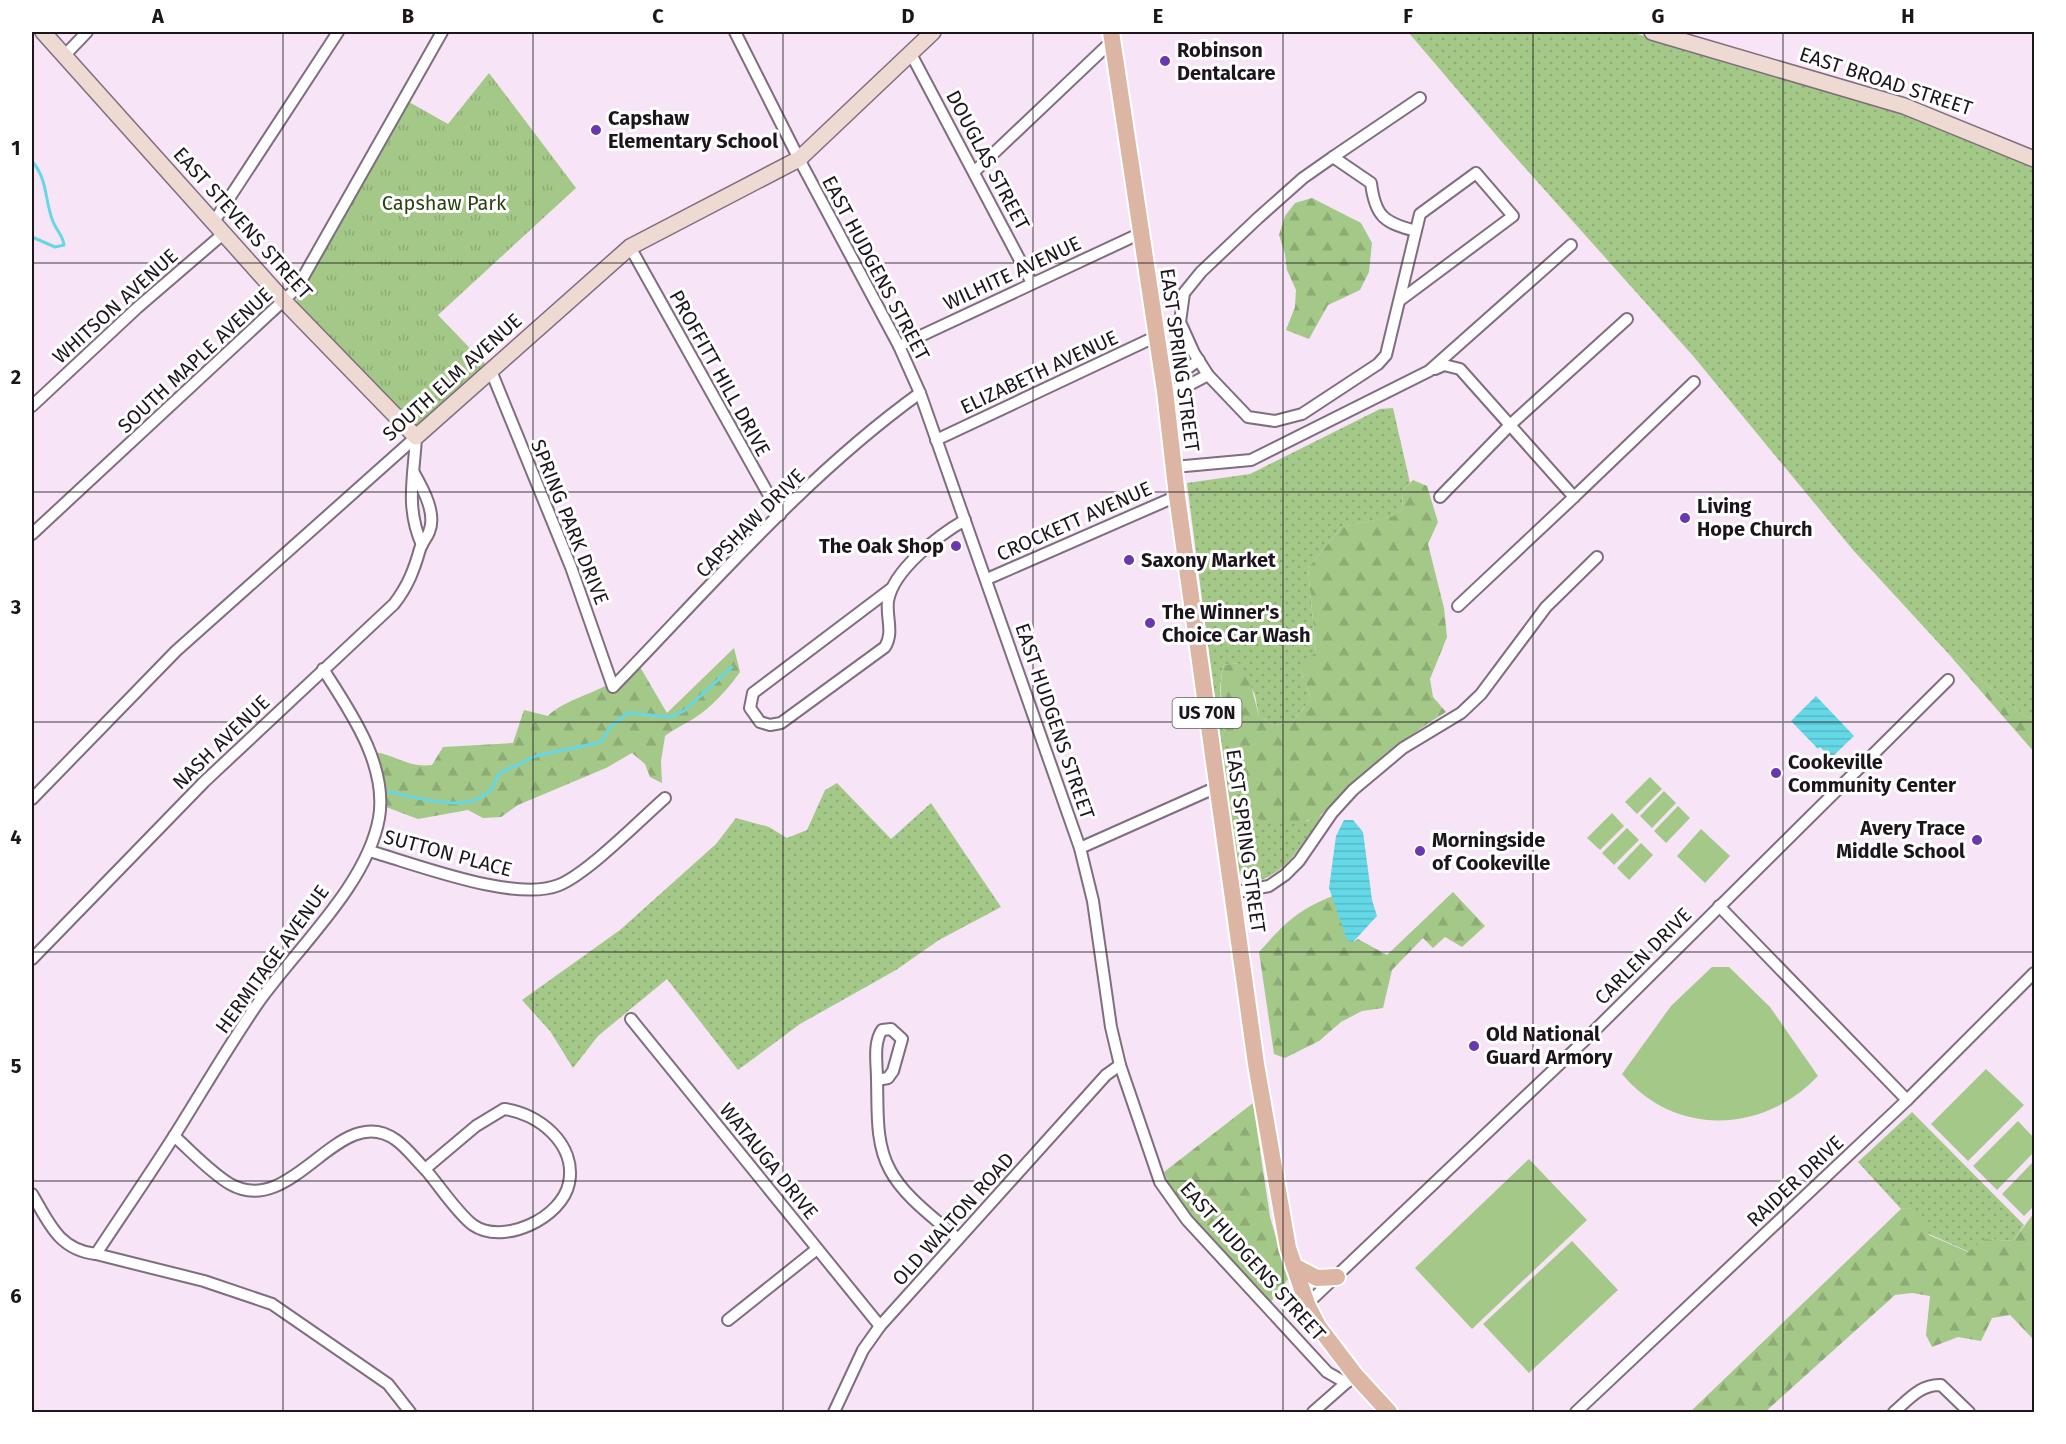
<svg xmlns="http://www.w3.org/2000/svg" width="2066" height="1444" viewBox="0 0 2066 1444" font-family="'Fira Sans',sans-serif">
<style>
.grass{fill:url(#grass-dots)}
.forest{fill:url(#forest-firs)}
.park{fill:url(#park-tufts)}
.pitch{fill:#a4c888}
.water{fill:url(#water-rules)}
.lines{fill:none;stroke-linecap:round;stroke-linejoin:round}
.stream{stroke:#65d8e7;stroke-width:3}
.street-casing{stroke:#7e6e7e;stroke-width:14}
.secondary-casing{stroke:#7e6e7e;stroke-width:18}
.primary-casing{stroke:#fff;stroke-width:20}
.street{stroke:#fff;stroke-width:10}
.secondary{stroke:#eedad2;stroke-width:15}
.primary{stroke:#ddb5a4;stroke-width:16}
.grid{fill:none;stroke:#1c161c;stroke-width:1.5;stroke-opacity:0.55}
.poi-dot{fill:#6b37ae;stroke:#fff;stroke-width:2}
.labels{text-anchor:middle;stroke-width:6;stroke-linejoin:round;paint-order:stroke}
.shield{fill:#fff;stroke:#605c60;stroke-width:1.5}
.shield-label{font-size:18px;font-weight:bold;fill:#1c161c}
.poi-label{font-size:20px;font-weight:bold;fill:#1c161c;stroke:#fff;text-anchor:start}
.street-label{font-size:20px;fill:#1c161c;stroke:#fff}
.park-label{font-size:20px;fill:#2a4310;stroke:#fff}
.neatline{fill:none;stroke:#1c161c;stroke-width:2}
.grid-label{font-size:20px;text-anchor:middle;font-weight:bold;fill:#1c161c}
</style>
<defs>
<pattern id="grass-dots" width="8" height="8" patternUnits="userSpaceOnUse" patternTransform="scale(1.5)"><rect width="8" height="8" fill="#a4c888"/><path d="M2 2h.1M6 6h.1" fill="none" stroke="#8dab75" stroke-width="1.8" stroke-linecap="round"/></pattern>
<pattern id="forest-firs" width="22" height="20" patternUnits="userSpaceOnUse" patternTransform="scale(1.5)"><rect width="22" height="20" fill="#a4c888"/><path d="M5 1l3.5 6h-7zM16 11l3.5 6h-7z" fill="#8dab75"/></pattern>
<pattern id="park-tufts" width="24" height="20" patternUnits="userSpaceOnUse" patternTransform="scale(1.5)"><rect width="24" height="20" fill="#a4c888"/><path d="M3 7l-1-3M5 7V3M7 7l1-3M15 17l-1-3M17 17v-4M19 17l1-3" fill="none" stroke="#8dab75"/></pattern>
<pattern id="water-rules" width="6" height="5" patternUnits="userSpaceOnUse" patternTransform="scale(1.5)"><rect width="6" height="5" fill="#65d8e7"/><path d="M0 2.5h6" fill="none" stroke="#57b9c6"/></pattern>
</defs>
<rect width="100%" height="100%" fill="#f7e4f7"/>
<g class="grass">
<path d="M1408 32H1630L1841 91 1954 129 2034 164V720L2023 715 1946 651 1853 550 1694 357 1502 142Z"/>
<path d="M1393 408 1410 483 1402 491 1403 510 1395 516 1342 527 1308 568 1316 653 1301 670 1311 699 1292 722 1273 725 1259 716 1255 695 1238 663 1224 665C1213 697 1229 740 1236 772L1307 821 1322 815C1302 844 1284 880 1246 883L1237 870 1187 483 1250 474 1380 409Z"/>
<path d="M837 783 891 839 931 803 1001 907 939 940 896 970 800 1024 738 1070 667 979 598 1036 573 1068 550 1031 522 1000 620 930 716 844 736 818 769 827 787 838 807 830 825 790Z"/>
<path d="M1912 1112 2024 1225 2013 1241 1985 1239 1969 1252 1929 1234 1909 1208 1901 1209 1858 1162Z"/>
</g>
<g class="forest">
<path d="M1312 198 1361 223 1372 243 1369 272 1360 290 1328 305 1309 339 1286 330 1295 307 1296 290 1287 270 1285 254 1279 235 1285 216 1295 203Z"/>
<path d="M1413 480 1427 486 1438 522 1428 544 1444 608 1447 637 1430 679 1433 697 1446 712C1412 733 1383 755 1354 782 1347 788 1324 814 1318 817 1294 827 1270 821 1246 817 1238 780 1212 698 1224 665L1238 663 1249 678 1259 716 1273 725 1292 722 1311 699 1301 670 1302 660 1316 653 1308 568 1342 527 1394 516 1403 510 1402 491Z"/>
<path d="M734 648 740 672C728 689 711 708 693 719 683 725 674 729 665 736L661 761 662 783 650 777 645 764 632 753 606 768 518 805 501 817 483 818 468 810 418 819 386 807 384 787 375 752C398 756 409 768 432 765L443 747 513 743 524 710 548 716C560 703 588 695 605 686L614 693 640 667 667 713Z"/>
<path d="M1946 651 2023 715 2034 720V752Z"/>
<path d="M1453 892 1485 926 1462 947 1445 937 1433 948 1423 938 1392 970 1383 1008 1362 1011 1341 1022 1319 1041 1285 1058 1274 1054 1259 952C1283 925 1298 909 1333 896L1343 926 1353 942 1358 939 1387 955Z"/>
<path d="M1253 1103 1270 1217 1288 1279 1270 1303C1241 1270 1178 1211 1164 1172Z"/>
<path d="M1909 1208 1928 1227 1929 1235 1968 1252 1985 1239 2013 1241 2034 1213V1340L2010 1315 1992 1318 1981 1341 1958 1337 1932 1347 1926 1335 1930 1296 1912 1293 1895 1295 1765 1412H1690L1901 1209Z"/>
</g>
<path class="park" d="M489 73 576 188 438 315 486 365 420 426 414 425 296 303 297 298 409 102 448 124Z"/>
<g class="pitch">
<path d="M1650 777 1662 789 1637 814 1625 802Z"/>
<path d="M1664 791 1676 803 1652 828 1640 816Z"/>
<path d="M1678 806 1690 818 1666 843 1654 831Z"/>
<path d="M1612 813 1624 826 1600 850 1587 838Z"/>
<path d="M1627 828 1639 840 1614 865 1602 853Z"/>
<path d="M1701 829 1730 856 1705 883 1677 856Z"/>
<path d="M1641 843 1653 855 1629 880 1617 868Z"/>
<path d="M1712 967H1729L1770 1007 1818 1076C1764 1133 1675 1138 1622 1074L1671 1006Z"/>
<path d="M1986 1069 2024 1105 1968 1161 1931 1124Z"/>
<path d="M2018 1121 2034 1138V1152L1997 1190 1973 1166Z"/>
<path d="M1529 1159 1587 1220 1472 1329 1415 1268Z"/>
<path d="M2034 1161V1206L2024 1216 2002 1194Z"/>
<path d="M1572 1241 1618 1290 1529 1373 1483 1324Z"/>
</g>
<g class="water">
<path d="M1816 696 1854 736 1831 758 1820 747 1818 749 1791 721Z"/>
<path d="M1344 820H1353L1363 832 1372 900 1377 916 1353 942 1347 940 1329 888 1336 836Z"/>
</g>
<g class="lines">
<g class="stream">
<path d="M32 161C49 181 44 202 54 224 58 232 63 236 64 245L55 247 32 237"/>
<path d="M389 792C423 798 486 821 498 774L536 756 601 742 611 726 628 713 671 717 684 711 732 667"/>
</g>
<g class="street-casing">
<g id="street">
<path d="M735 32 799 159 899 346 920 393 1080 848 1093 901 1111 1027 1120 1065 1160 1182 1187 1220 1327 1372 1346 1383 1356 1376"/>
<path d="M911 54 1032 283"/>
<path d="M64 56 87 32"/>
<path d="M1333 157 1420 98"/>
<path d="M975 171 1112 41"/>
<path d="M213 223 338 32"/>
<path d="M630 247 780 515"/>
<path d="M1399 301 1513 216 1476 173 1420 214 1386 355 1378 364 1302 414 1275 421 1248 417 1208 375 1194 353 1180 322 1184 293 1201 272 1258 218 1303 178 1333 157 1371 183C1375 216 1384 223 1416 231"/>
<path d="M899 346 1141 233"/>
<path d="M1435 369 1444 365 1460 369 1574 497 1694 382"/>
<path d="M491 371 571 567 613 687C711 586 806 475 920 393"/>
<path d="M1163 375 1181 373 1199 360"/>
<path d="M1165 391 1185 387 1208 375"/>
<path d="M32 406 137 308 223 234"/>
<path d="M416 437C414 476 405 507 422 545"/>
<path d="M936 440 1157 336"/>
<path d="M1174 467 1251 460 1429 371 1571 245"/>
<path d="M1440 497 1510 425 1627 319"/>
<path d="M32 534 297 288 442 32"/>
<path d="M987 579 1177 496"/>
<path d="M892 588 753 693 750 708 760 722 770 725 781 723 885 647C894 632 886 618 888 601 893 570 939 535 965 520"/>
<path d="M1458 606 1574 497"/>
<path d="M32 799 176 651 416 437"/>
<path d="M1080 848 1217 787"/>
<path d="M369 851C416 864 515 903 559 885 588 873 639 821 665 798"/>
<path d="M1232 893 1269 886 1285 875 1299 861 1332 813 1353 790 1403 748 1461 713 1481 694 1546 607 1597 557"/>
<path d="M1719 906 1907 1100"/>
<path d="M32 959 204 782 394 604C408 586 414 570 420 549 422 542 427 538 429 532 437 514 423 489 414 473"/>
<path d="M631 1019 880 1326"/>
<path d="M877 1080 888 1078 893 1071 902 1039 891 1029 882 1030C873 1043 877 1064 877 1079 878 1109 875 1143 890 1170 904 1197 936 1219 958 1239"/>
<path d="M504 1109C538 1113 577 1144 569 1183 562 1218 503 1246 473 1225 457 1213 439 1185 425 1169L476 1126Z"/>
<path d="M174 1136C192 1152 210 1172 230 1184 293 1220 339 1099 396 1140 406 1147 416 1160 425 1169"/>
<path d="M32 1194C49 1223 59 1250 96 1254L204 1281 272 1304 388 1384 410 1412"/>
<path d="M96 1254C123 1213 150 1174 176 1133 203 1090 229 1045 258 1003 296 949 367 885 379 818 388 765 350 711 323 669"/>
<path d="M1307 1304 1587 1038 1948 680"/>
<path d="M728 1320 817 1249"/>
<path d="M834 1412 863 1350 880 1326 1106 1075 1120 1065"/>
<path d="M1313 1412 1346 1383"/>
<path d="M1576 1412 1907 1100 2034 973"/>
<path d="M1894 1412C1909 1399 1921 1384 1941 1385L1969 1412"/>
</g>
</g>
<g class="secondary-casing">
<g id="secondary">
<path d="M43 32 285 302 416 437 630 247 799 159 933 32"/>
<path d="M1652 32 1904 106 2034 159"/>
</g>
</g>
<g class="primary-casing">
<g id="primary">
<path d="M1111 32 1165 391 1177 496 1256 1064 1288 1248 1307 1304 1318 1326 1356 1376 1389 1412"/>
<path d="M1294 1266 1317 1278 1337 1277"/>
</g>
</g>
<use href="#street" class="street"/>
<use href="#secondary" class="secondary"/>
<use href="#primary" class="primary"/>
</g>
<path class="grid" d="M283 32V1412M533 32V1412M783 32V1412M1033 32V1412M1283 32V1412M1533 32V1412M1783 32V1412M32 263H2034M32 492H2034M32 722H2034M32 952H2034M32 1181H2034"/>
<g class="poi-dot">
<circle cx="1165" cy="61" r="6"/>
<circle cx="596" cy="130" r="6"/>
<circle cx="1685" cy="518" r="6"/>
<circle cx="956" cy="546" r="6"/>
<circle cx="1129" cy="560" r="6"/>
<circle cx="1150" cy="623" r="6"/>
<circle cx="1776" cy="773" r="6"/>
<circle cx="1977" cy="840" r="6"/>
<circle cx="1420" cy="851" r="6"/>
<circle cx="1474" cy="1046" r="6"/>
</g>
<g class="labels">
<rect class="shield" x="1172.5" y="698" width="69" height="30" rx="4.5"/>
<g class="shield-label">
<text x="1207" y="719">US 70N</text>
</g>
<g class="poi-label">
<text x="1177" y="57">Robinson<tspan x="1177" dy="23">Dentalcare</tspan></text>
<text x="608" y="125">Capshaw<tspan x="608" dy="23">Elementary School</tspan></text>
<text x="1697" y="513">Living<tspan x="1697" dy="23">Hope Church</tspan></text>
<text x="944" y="553" text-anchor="end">The Oak Shop</text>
<text x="1141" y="567">Saxony Market</text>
<text x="1162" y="619">The Winner's<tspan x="1162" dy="23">Choice Car Wash</tspan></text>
<text x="1788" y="769">Cookeville<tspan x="1788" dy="23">Community Center</tspan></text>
<text x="1965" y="835" text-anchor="end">Avery Trace<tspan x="1965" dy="23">Middle School</tspan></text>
<text x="1432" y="847">Morningside<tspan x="1432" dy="23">of Cookeville</tspan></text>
<text x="1486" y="1041">Old National<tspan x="1486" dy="23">Guard Armory</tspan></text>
</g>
<g class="street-label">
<text transform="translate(1886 81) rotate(18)" y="7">EAST BROAD STREET</text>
<text transform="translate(988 160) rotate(62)" y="7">DOUGLAS STREET</text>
<text transform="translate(243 223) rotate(48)" y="7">EAST STEVENS STREET</text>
<text transform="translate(876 268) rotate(62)" y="7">EAST HUDGENS STREET</text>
<text transform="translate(1012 273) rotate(-25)" y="7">WILHITE AVENUE</text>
<text transform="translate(115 306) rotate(-42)" y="7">WHITSON AVENUE</text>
<text transform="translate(195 360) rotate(-43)" y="7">SOUTH MAPLE AVENUE</text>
<text transform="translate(1180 360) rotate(82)" y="7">EAST SPRING STREET</text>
<text transform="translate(1039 372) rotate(-25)" y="7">ELIZABETH AVENUE</text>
<text transform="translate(720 373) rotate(61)" y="7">PROFFITT HILL DRIVE</text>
<text transform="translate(452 377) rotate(-42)" y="7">SOUTH ELM AVENUE</text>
<text transform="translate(1074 521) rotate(-24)" y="7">CROCKETT AVENUE</text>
<text transform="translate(570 522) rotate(68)" y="7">SPRING PARK DRIVE</text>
<text transform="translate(750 523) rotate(-45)" y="7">CAPSHAW DRIVE</text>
<text transform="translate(1055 721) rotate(71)" y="7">EAST HUDGENS STREET</text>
<text transform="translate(221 742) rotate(-44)" y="7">NASH AVENUE</text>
<text transform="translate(1246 841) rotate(82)" y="7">EAST SPRING STREET</text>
<text transform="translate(448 853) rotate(15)" y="7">SUTTON PLACE</text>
<text transform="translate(1643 956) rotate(-45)" y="7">CARLEN DRIVE</text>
<text transform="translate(272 959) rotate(-54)" y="7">HERMITAGE AVENUE</text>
<text transform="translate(769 1161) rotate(51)" y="7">WATAUGA DRIVE</text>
<text transform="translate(1795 1181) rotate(-43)" y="7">RAIDER DRIVE</text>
<text transform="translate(953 1219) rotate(-48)" y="7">OLD WALTON ROAD</text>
<text transform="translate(1253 1261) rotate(48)" y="7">EAST HUDGENS STREET</text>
</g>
<g class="park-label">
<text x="444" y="210">Capshaw Park</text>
</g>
</g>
<rect width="2066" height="1444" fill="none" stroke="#ffffff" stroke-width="66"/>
<rect x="33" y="33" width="2000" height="1378" class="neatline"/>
<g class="grid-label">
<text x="158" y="23">A</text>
<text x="408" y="23">B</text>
<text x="658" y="23">C</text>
<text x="908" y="23">D</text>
<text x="1158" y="23">E</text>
<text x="1408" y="23">F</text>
<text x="1658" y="23">G</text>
<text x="1908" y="23">H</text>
<text x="16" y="155">1</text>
<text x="16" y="384">2</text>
<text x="16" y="614">3</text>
<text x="16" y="844">4</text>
<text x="16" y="1073">5</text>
<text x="16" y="1303">6</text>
</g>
</svg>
